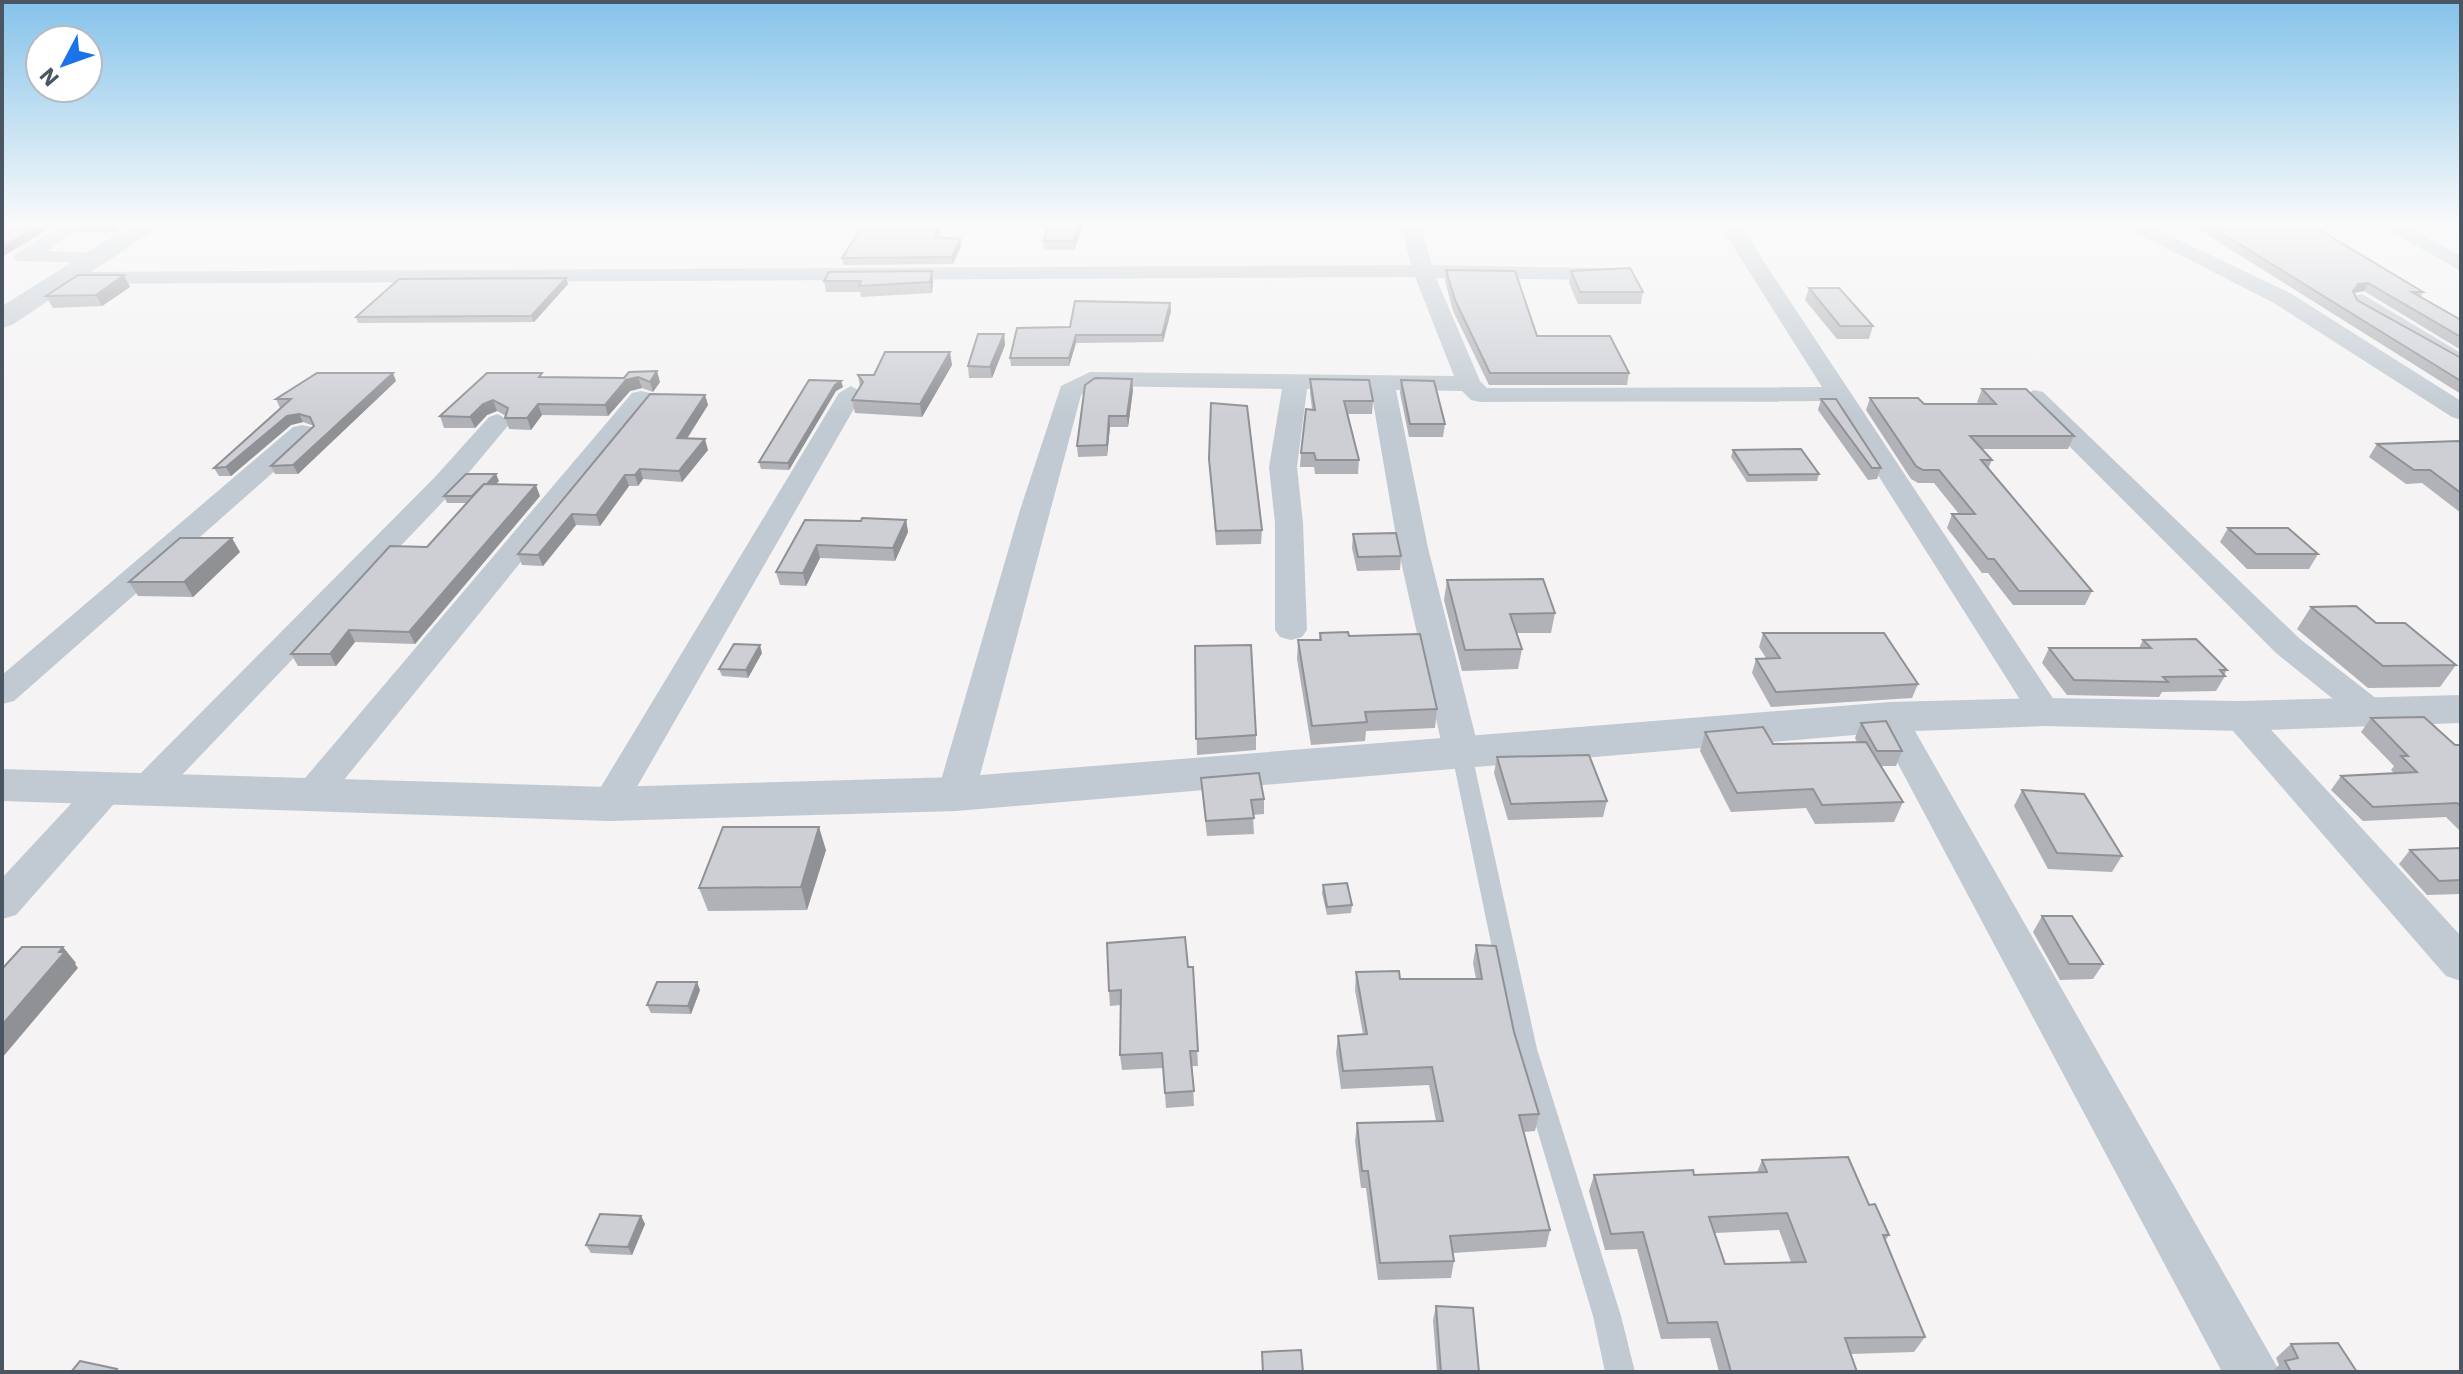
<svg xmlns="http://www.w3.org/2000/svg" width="2463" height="1374" viewBox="0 0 2463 1374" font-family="'IBM Plex Sans',sans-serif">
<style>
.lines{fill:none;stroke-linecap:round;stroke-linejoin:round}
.service{fill:#c1cad2;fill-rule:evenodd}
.minor{fill:#c1cad2;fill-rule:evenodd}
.tertiary{fill:#c1cad2;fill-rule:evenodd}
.wall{fill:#b0b2b7;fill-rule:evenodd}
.shaded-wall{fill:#909195}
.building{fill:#cdcfd5;stroke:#909195;stroke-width:2;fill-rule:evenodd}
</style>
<rect width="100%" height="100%" fill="#f5f3f3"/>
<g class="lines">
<path class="service" d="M1461 744 1471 750 1537 1049 1621 1316 1635 1372H1605L1593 1316 1513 1049 1451 750Z"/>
<g class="minor">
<path d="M63 224H86L47 251 97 253 104 255 107 259 104 263 17 261 14 257 17 253Z"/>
<path d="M1400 224H1420L1432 265 1598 268 1609 274 1598 280 1436 278 1480 381 1487 388 1822 387 1719 224H1739L2062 712 2057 720 2045 723 2033 720 1831 401 1480 402 1471 400 1462 391 1396 390 1428 548 1479 750 1474 758 1461 762 1448 758 1443 750 1398 548 1371 390 1307 389 1297 467 1303 523 1307 630 1302 637 1291 640 1280 637 1275 630V523L1269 467 1282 389 1095 386 1081 395 975 794 969 803 956 807 943 803 937 794 1020 510 1061 386 1090 372 1454 376 1415 277 78 284 67 278 78 272 1411 265Z"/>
<path d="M2119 224H2145L2290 293 2461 401V420L2452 417 2274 303Z"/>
<path d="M2378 224H2402L2461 256V271Z"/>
<path d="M2362 294 2461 353V370L2354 306 2351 301 2354 296Z"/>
<path d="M851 386 863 393 622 813 609 817 596 813 590 804 596 795 839 393Z"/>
<path d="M2034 390 2043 392 2300 639 2382 703 2387 711 2382 719 2370 722 2358 719 2276 653 2025 402 2022 397Z"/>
<path d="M641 391 650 393 653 398 650 403 326 802 313 806 300 802 294 793 300 784 632 393Z"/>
<path d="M498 414 511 422 455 489 160 798 147 802 134 798 128 789 134 780 435 477 489 417Z"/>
<path d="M302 425 311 427 315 433 311 439 14 701 2 704V675L293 427Z"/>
<path d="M2239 705 2251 708 2461 936V981L2446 976 2227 724 2222 716 2227 708Z"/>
<path d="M1890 706 1902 709 1907 717 2280 1372H2222L1873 717 1878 709Z"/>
<path d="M107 775 120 779 126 788 120 797 16 915 2 919V878L94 779Z"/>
</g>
<g class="tertiary">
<path d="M133 224H163L12 325 2 328V306Z"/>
<path d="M2461 695V723L2239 731 2045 726 1890 732 956 811 609 821 2 801V769L609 787 956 777 1890 702 2045 698 2239 701Z"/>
</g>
</g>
<g class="wall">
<path d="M127 224 114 232 79 233 75 225Z"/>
<path d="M1050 224H1084L1074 250H1044L1043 241Z"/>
<path d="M2190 224H2310L2423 292 2421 297 2461 320V350L2364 291 2354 293 2357 300 2461 358V394Z"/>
<path d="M939 228 940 235 939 237 960 239 961 246 953 264 843 265 842 258Z"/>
<path d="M1446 270 1537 336 1629 373 1627 385H1489L1453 311 1445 281Z"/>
<path d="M932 271 933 282 932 293 861 297 860 292H826L824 281Z"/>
<path d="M1571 271 1643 292 1641 304H1578L1569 283Z"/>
<path d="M124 275 130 287 102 306 53 308 46 296Z"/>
<path d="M566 278 568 284 534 322 358 323 356 317Z"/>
<path d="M1809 288 1873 326 1869 339H1837L1805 300Z"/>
<path d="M1170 303 1171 311 1163 342 1076 343 1069 366H1011L1010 358 1070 327Z"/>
<path d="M1004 334 1005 345 992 378H969L968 366Z"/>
<path d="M952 365 922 417 855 413 852 400 860 387 858 375H874Z"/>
<path d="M629 372 660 382 653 392 642 388 630 391 608 416 542 415 531 430 509 429 505 418 506 416 497 411 487 415 475 428H444L440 416 543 377 624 378Z"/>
<path d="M1310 379 1373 401 1372 414H1348L1359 460 1358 474H1315L1314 467H1300L1301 453 1312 409 1310 392Z"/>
<path d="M1401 380 1445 424 1443 437H1409L1400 393Z"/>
<path d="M396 381 298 474H275L271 466 314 426 303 422 291 425 231 476H219L214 468 282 408H280L276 399Z"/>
<path d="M841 381 843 387 836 391 789 470 761 469 759 462Z"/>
<path d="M1982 389 2074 436 2068 449H1982L1992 460 1988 469 2092 591 2085 605H2013L1988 573H1982L1947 528 1952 514H1959L1934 483H1918L1911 479 1866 410 1870 398 1924 404H1979L1977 402Z"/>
<path d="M1133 390 1128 427H1110L1107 456 1078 457 1077 446Z"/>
<path d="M705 395 708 405 687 439 708 450 682 482 643 479 638 486H629L600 526 576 525 543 566 522 565 518 554Z"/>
<path d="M1821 399 1881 468 1877 479 1868 480 1818 410Z"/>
<path d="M2461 442V513L2422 483 2406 484 2369 457 2377 444Z"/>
<path d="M1733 450 1819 474 1817 481 1747 482 1731 457Z"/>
<path d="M1209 459 1262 530 1261 544 1216 545Z"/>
<path d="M499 481 495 484 540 496 415 644 355 642 336 666H298L291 654 427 547 466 503H447L444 496Z"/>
<path d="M805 520 861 521 906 520 908 532 895 561 820 558 806 586 780 585 776 572Z"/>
<path d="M2228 528 2318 554 2309 569H2247L2220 542Z"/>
<path d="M1353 534 1401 556 1400 570 1357 571 1352 548Z"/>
<path d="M240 552 193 597 138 596 129 582Z"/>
<path d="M1447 580 1555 613 1551 633H1516L1522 649 1518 669 1462 671 1444 600Z"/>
<path d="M2311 607 2376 623 2456 665 2440 687 2368 688 2297 629Z"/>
<path d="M1320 633 1349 636 1437 709 1435 728 1366 731 1365 741 1311 745 1297 659 1298 640H1319Z"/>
<path d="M1763 633 1918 684 1912 698 1771 707 1752 673 1756 659 1766 658 1759 647Z"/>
<path d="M2143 640 2227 670 2224 675 2225 676 2216 691 2162 692 2159 697 2067 695 2042 663 2049 648H2139Z"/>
<path d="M1195 646 1256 735V750L1197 755Z"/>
<path d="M762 653 748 678 722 676 719 669Z"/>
<path d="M2371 718 2455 745H2461V832L2446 817 2363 821 2331 790 2341 776 2394 773 2391 770 2394 766 2361 732Z"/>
<path d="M1861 723 1902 751 1896 766H1880L1903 802 1894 822 1815 824 1806 808 1731 812 1700 751 1705 732 1773 744 1857 742 1855 738Z"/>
<path d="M1497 757 1607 801 1603 817 1508 820 1494 773Z"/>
<path d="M1201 778 1264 799V814L1253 815 1254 834 1207 836 1202 793Z"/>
<path d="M2022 790 2122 856 2112 872 2048 869 2014 806Z"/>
<path d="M2461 848V894L2427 895 2399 864 2410 850Z"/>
<path d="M826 850 807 910 708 911 699 888Z"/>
<path d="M1323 885 1352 905 1351 913 1327 915 1322 893Z"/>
<path d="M2042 916 2103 964 2093 979 2060 980 2033 932Z"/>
<path d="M1476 945 1514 1032 1539 1114 1535 1131 1524 1132 1550 1230 1546 1247 1453 1253 1454 1261 1451 1278 1378 1280 1366 1188H1361L1355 1141 1357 1123 1436 1121 1429 1085 1341 1089 1336 1053 1338 1036 1363 1034 1355 990 1356 972 1400 979H1476L1473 963Z"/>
<path d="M1188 967H1193L1198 1066H1192L1194 1106 1166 1108 1163 1068 1122 1070 1120 1055 1121 1005 1110 1006 1109 991Z"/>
<path d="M700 990 691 1014 651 1013 647 1005Z"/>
<path d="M1762 1160 1869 1205 1889 1235 1885 1241 1925 1337 1914 1352 1851 1354 1857 1372H1719L1710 1338 1661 1339 1637 1249 1605 1250 1589 1191 1594 1175H1694L1757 1172ZM1779 1230 1791 1262 1725 1264 1715 1233Z"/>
<path d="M641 1216 645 1224 632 1255 591 1253 586 1245Z"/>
<path d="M1436 1306 1479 1372H1437L1433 1320Z"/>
<path d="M2291 1344 2357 1372H2272L2279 1365 2276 1358Z"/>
</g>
<g class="shaded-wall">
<path d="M41 224H57L2 257V247Z"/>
<path d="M112 224H127L114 232 110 225Z"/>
<path d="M1080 224H1084L1074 250 1073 241Z"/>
<path d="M960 239 961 246 953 264 952 257Z"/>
<path d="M932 271 933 282 932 293 930 282Z"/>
<path d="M124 275 130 287 102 306 96 295Z"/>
<path d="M566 278 568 284 534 322 531 316Z"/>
<path d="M2368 283 2364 291 2353 293V291L2358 284Z"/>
<path d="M1170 303 1171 311 1163 342 1162 335Z"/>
<path d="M1004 334 1005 345 992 378 990 367Z"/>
<path d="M1076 335V343L1069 366V358Z"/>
<path d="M950 352 952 365 922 417 920 404Z"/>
<path d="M657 371 660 382 653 392 650 382Z"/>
<path d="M393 373 396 381 298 474 293 465Z"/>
<path d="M638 377 642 388 630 391 608 416 605 405 626 380Z"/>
<path d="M1132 379 1133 390 1128 427 1127 416Z"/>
<path d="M841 381 843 387 836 391 789 470 788 463 835 385Z"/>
<path d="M705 395 708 405 680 449 677 438Z"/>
<path d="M493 400 497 411 487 415 475 428 470 417 483 404Z"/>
<path d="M538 404 542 415 531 430 527 418Z"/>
<path d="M299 414 303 422 291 425 231 476 226 467 287 416Z"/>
<path d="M1109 416 1110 427 1107 456V445Z"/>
<path d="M705 439 708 450 682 482 679 471Z"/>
<path d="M640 469 643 479 638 486 635 475Z"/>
<path d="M496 474 499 481 478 503 475 497Z"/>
<path d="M625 475 629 486 600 526 596 515Z"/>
<path d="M536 485 540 496 415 644 409 632Z"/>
<path d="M572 514 576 525 543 566 538 555Z"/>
<path d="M906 520 908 532 895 561 893 548Z"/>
<path d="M232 538 240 552 193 597 184 582Z"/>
<path d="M817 545 820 558 806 586 803 573Z"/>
<path d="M349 630 355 642 336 666 330 654Z"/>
<path d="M760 645 762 653 748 678 746 670Z"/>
<path d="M819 827 826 850 807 910 801 887Z"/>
<path d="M63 947 76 963 75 964 78 968 2 1058V1025Z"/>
<path d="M697 982 700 990 691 1014 688 1006Z"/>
<path d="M641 1216 645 1224 632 1255 628 1247Z"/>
</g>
<g class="building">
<path d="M2 224H41L2 247Z"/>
<path d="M1050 224H1080L1073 241H1043Z"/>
<path d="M2207 224H2310L2423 292H2412L2461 320V337L2368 283 2358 284 2353 291 2357 300 2461 358V381Z"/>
<path d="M862 227 939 228 935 237 960 239 952 257 842 258Z"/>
<path d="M1630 268 1643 292H1580L1571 271Z"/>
<path d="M1446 270 1515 271 1537 336H1610L1629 373H1490L1455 300Z"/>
<path d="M932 271 930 282 859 286 861 281H824L829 272Z"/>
<path d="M78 275H124L96 295 46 296Z"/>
<path d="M566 278 531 316 356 317 399 279Z"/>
<path d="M1809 288H1839L1873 326H1840Z"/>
<path d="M1075 301 1170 303 1162 335H1076L1069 358H1010L1017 328 1070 327Z"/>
<path d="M978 334H1004L990 367 968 366Z"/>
<path d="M885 352H950L920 404 852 400 863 382 858 375H874Z"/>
<path d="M657 371 650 382 638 377 626 380 605 405 538 404 527 418H505L508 408 493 400 483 404 470 417 440 416 487 373H542L539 377 624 378 629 372Z"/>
<path d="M317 373H393L293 465 271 466 314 426 310 417 299 414 287 416 226 467 214 468 291 399H276Z"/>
<path d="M1095 378 1132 379 1127 416H1109L1107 445 1077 446 1085 385Z"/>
<path d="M1310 379 1369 380 1373 401H1344L1359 460H1316L1314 453H1301L1306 409 1315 410Z"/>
<path d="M809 380 841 381 835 385 788 463 759 462Z"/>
<path d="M1401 380 1434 381 1445 424H1410Z"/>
<path d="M1982 389H2026L2074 436H1970L1992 460H1981L2092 591H2019L1994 559H1988L1952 514H1975L1939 470H1923L1916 466 1870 398H1918L1924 404H1996Z"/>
<path d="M650 394 705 395 677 438 705 439 679 471 640 469 635 475H625L596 515 572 514 538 555 518 554Z"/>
<path d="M1821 399H1836L1881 468H1872Z"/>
<path d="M1211 403 1247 406 1262 530 1216 531 1209 459Z"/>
<path d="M2458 441 2461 442V493L2430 470H2414L2377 444Z"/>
<path d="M1801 449 1819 474 1749 475 1733 450Z"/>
<path d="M466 474H496L487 484H484L472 496H444Z"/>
<path d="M484 484 536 485 409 632 349 630 330 654H291L390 546 427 547Z"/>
<path d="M862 518 906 520 893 548 817 545 803 573 776 572 805 520 861 521Z"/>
<path d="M2228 528H2288L2318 554H2256Z"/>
<path d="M1396 533 1401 556 1358 557 1353 534Z"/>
<path d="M180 538H232L184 582H129Z"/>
<path d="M1543 579 1555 613 1510 614 1522 649 1465 650 1447 580Z"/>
<path d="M2356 606 2376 623H2405L2456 665 2383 666 2311 607Z"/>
<path d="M1348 632 1349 636 1420 634 1437 709 1365 712 1367 722 1312 726 1298 640H1321L1320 633Z"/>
<path d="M1763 633H1884L1918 684 1776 692 1756 659 1780 658Z"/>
<path d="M2196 639 2227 670H2220L2225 676 2163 677 2168 682 2074 680 2049 648H2151L2143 640Z"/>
<path d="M734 644 760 645 746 670 719 669Z"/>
<path d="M1251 645 1256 735 1196 739 1195 646Z"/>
<path d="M2424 717 2455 745H2461V806L2457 803 2373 807 2341 776 2417 772 2401 756H2408L2371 718Z"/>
<path d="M1886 721 1902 751H1877L1861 723Z"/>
<path d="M1763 727 1773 744 1866 742 1903 802 1822 805 1813 789 1737 793 1705 732Z"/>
<path d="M1589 755 1607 801 1511 804 1497 757Z"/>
<path d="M1259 773 1264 799 1251 800 1254 818 1206 821 1201 778Z"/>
<path d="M2022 790 2084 794 2122 856 2057 853Z"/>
<path d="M723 827H819L801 887 699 888Z"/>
<path d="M2461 848V880L2439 881 2410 850Z"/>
<path d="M1347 883 1352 905 1327 907 1323 885Z"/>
<path d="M2042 916H2072L2103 964H2069Z"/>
<path d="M1185 937 1188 967H1193L1198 1051H1190L1194 1091 1165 1093 1162 1053 1120 1055 1121 990 1109 991 1107 943Z"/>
<path d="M1476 945 1496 946 1514 1032 1539 1114 1519 1115 1550 1230 1450 1236 1454 1261 1380 1263 1368 1171H1362L1357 1123 1443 1121 1432 1067 1343 1071 1338 1036 1367 1034 1356 972 1399 971 1400 979H1482Z"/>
<path d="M22 947H63L59 952H65L2 1025V969Z"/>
<path d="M657 982H697L688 1006 647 1005Z"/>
<path d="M1848 1157 1869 1205 1875 1204 1889 1235H1883L1925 1337 1845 1338 1857 1372H1731L1717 1322 1668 1323 1643 1232 1611 1234 1594 1175 1693 1170 1694 1175 1767 1172 1762 1160ZM1787 1213 1806 1262 1725 1264 1709 1217Z"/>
<path d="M600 1214 641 1216 628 1247 586 1245Z"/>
<path d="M1436 1306 1473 1308 1479 1372H1441Z"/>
<path d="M2338 1343 2357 1372H2291L2285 1361 2298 1358 2291 1344Z"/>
<path d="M1301 1350 1303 1372H1263L1262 1352Z"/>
<path d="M80 1361 117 1369 115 1372H71Z"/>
</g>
<linearGradient id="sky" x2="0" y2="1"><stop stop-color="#85c3ea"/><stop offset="0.54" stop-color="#fafafa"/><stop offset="1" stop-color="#fafafa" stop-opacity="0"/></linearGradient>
<rect width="2463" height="416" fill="url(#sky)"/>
<rect width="2463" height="1374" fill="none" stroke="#4a5661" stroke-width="8"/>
<g transform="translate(64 64) rotate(229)"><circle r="38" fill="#ffffff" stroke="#b7bbc0" stroke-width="2"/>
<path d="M0-6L14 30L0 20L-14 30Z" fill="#1a73e8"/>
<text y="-12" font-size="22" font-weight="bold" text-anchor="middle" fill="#4a5661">N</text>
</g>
</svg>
